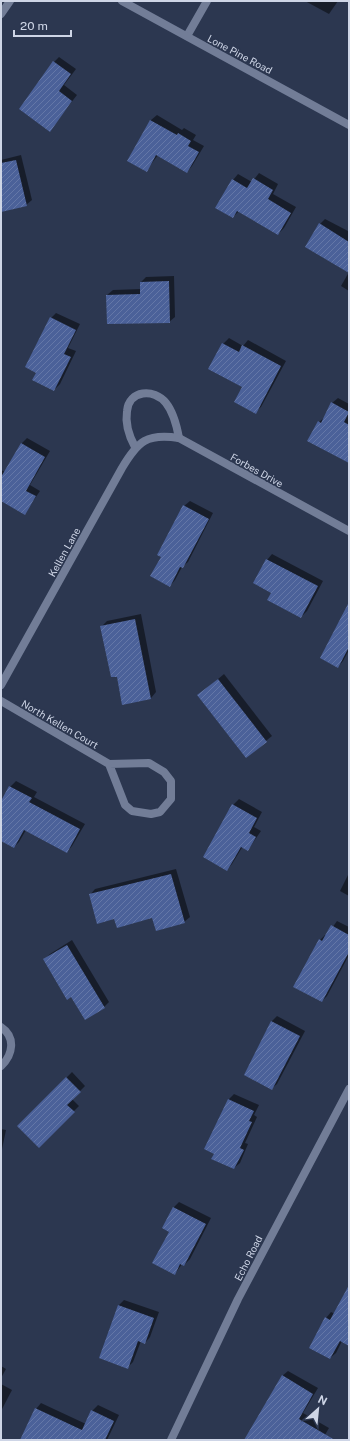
<svg xmlns="http://www.w3.org/2000/svg" width="350" height="1441" viewBox="0 0 350 1441" font-family="'Public Sans',sans-serif">
<style>
.shadow{fill:#0007}
.building{fill:url(#building-hatch)}
.lines{fill:none;stroke-linecap:round;stroke-linejoin:round}
.minor{stroke:#727d97;stroke-width:8}
.tertiary{stroke:#727d97;stroke-width:8}
.labels{text-anchor:middle;stroke-width:3;stroke-linejoin:round;paint-order:stroke}
.street-label{font-size:10px;fill:#ced5e6;stroke:#2c3750}
</style>
<defs>
<pattern id="building-hatch" width="6" height="6" patternUnits="userSpaceOnUse"><rect width="6" height="6" fill="#4b6199"/><path d="M-1 1l2-2M0 6l6-6M5 7l2-2" fill="none" stroke="#6477a7"/></pattern>
</defs>
<rect width="100%" height="100%" fill="#2c3750"/>
<g class="shadow">
<path d="M305 1H338L329 14Z"/>
<path d="M59 57 76 69 64 85 77 95 50 130 54 62Z"/>
<path d="M157 115 182 130 184 128 196 135 193 140 204 146 192 166 187 172 158 155 146 171 128 160 151 120Z"/>
<path d="M21 155 32 200 26 205 1 211V160Z"/>
<path d="M259 173 278 184 273 194 296 207 284 228 278 234 239 211 233 217V180L238 174 252 182Z"/>
<path d="M325 219 348 231 349 271 320 224Z"/>
<path d="M349 272V291L341 286Z"/>
<path d="M174 276 175 317 169 322 107 295 113 290 141 289V282L146 277Z"/>
<path d="M56 313 80 324 68 348 76 351 60 384 54 390 38 372 51 318Z"/>
<path d="M229 338 243 346 248 340 286 361 261 407 255 412 243 387 210 369 223 344Z"/>
<path d="M338 398 349 404V462L319 422 325 417 332 403Z"/>
<path d="M27 438 50 451 30 485 40 491 25 513 1 500V470L5 472 22 443Z"/>
<path d="M190 501 213 513 188 562 182 567 175 580 170 586 162 556 184 506Z"/>
<path d="M272 554 323 581 307 611 301 617 267 560Z"/>
<path d="M349 605V650L343 661 338 667Z"/>
<path d="M141 614 156 692 151 698 123 704 118 675 102 626 107 621Z"/>
<path d="M224 674 272 736 246 757 198 696Z"/>
<path d="M16 781 37 792 34 797 85 824 72 846 67 852 26 830 19 842 14 847 1 840V803L10 787Z"/>
<path d="M239 799 262 812 254 827 261 831 248 850 243 846 232 864 227 870 233 805Z"/>
<path d="M176 869 190 917 184 922 153 917 115 918 90 895 95 889Z"/>
<path d="M349 873V896L340 891Z"/>
<path d="M337 921 349 927V955L327 996 322 1001 320 940 325 935H327Z"/>
<path d="M72 940 109 1002 104 1007 72 996 44 960 50 954Z"/>
<path d="M277 1016 305 1031 277 1084 271 1089 261 1042 272 1021Z"/>
<path d="M72 1072 85 1086 72 1099 79 1106 39 1146 19 1126Z"/>
<path d="M234 1094 259 1105 254 1115 257 1117 245 1143 248 1144 240 1163 234 1168 215 1153 229 1099Z"/>
<path d="M1 1129 6 1130 1 1154Z"/>
<path d="M179 1202 211 1218 190 1259 184 1265 182 1264 175 1274 170 1231 163 1228 174 1207Z"/>
<path d="M349 1289V1341H342L336 1353 330 1358 326 1318 331 1312 335 1314Z"/>
<path d="M124 1300 159 1312 150 1337 145 1343 141 1341 133 1362 128 1367 119 1305Z"/>
<path d="M1 1366 6 1369 1 1378Z"/>
<path d="M288 1371 318 1388 303 1413 329 1428 322 1440H245L282 1376Z"/>
<path d="M1 1384 12 1390 1 1411Z"/>
<path d="M41 1403 86 1424 92 1411 98 1405 119 1415 107 1440H24L36 1409Z"/>
</g>
<g class="building">
<path d="M53 61 71 74 59 91 72 101 50 132 19 109Z"/>
<path d="M150 120 177 135 178 133 191 141 188 146 199 152 187 173 156 155 147 172 127 161Z"/>
<path d="M16 160 27 206 1 212V163Z"/>
<path d="M253 178 273 190 268 199 291 213 278 235 237 211 233 218 215 208 232 179 247 188Z"/>
<path d="M319 223 349 242V273L305 247Z"/>
<path d="M169 281 170 323 107 324 106 295 140 294V282Z"/>
<path d="M50 317 76 330 64 354 71 357 54 391 32 380 36 373 25 367Z"/>
<path d="M222 343 239 352 242 345 281 366 256 414 234 402 242 387 208 369Z"/>
<path d="M331 402 349 412 344 422 349 425V463L307 441 318 421 321 423Z"/>
<path d="M21 443 45 457 26 491 36 496 25 515 1 501V477Z"/>
<path d="M183 505 209 519 183 568 180 567 170 587 150 576 161 557 157 555Z"/>
<path d="M266 559 318 586 301 618 267 600 271 593 253 583Z"/>
<path d="M349 602V647L338 668 320 658Z"/>
<path d="M135 619 151 699 122 705 117 677H111L100 626Z"/>
<path d="M218 679 267 742 246 758 197 695Z"/>
<path d="M9 786 32 798 29 802 80 829 67 853 24 830 14 848 1 841V801Z"/>
<path d="M232 804 257 818 249 833 256 837 248 851 241 847 227 871 203 857Z"/>
<path d="M171 874 185 923 156 931 152 918 117 928 114 919 97 924 89 894Z"/>
<path d="M331 925 349 935V952L322 1002 293 987 319 939 322 941Z"/>
<path d="M67 945 105 1008 85 1020 71 997 67 1000 43 959Z"/>
<path d="M271 1021 300 1036 272 1090 244 1075Z"/>
<path d="M66 1077 81 1092 67 1105 75 1112 39 1148 17 1126Z"/>
<path d="M228 1099 254 1111 249 1121 252 1122 240 1148 244 1150 234 1169 211 1159 214 1154 204 1149Z"/>
<path d="M173 1207 206 1224 184 1266 180 1264 175 1275 152 1263 169 1232 162 1228Z"/>
<path d="M349 1285V1346L340 1341 330 1359 309 1348 325 1317 330 1320Z"/>
<path d="M118 1305 154 1318 145 1344 138 1341 128 1369 99 1358Z"/>
<path d="M282 1375 313 1394 299 1419 335 1440H244Z"/>
<path d="M35 1408 82 1430 91 1410 114 1421 105 1440H20Z"/>
</g>
<g class="lines">
<g class="minor">
<path d="M1 14 10 1"/>
<path d="M187 36 207 1"/>
<path d="M135 447C129 436 125 424 127 411 129 390 154 388 166 403 174 413 177 427 179 438"/>
<path d="M1 685 122 468C138 441 147 433 179 438L349 531"/>
<path d="M1 701 109 764 149 763 164 772 171 781V799L160 812 151 814 132 811 125 805 109 764"/>
<path d="M1 1027C16 1037 13 1055 1 1066"/>
<path d="M171 1440 238 1299 349 1089"/>
</g>
<path class="tertiary" d="M122 1 349 125"/>
</g>
<g class="labels">
<g class="street-label">
<text transform="translate(240 54) rotate(28)" y="4">Lone Pine Road</text>
<text transform="translate(257 470) rotate(29)" y="4">Forbes Drive</text>
<text transform="translate(64 552) rotate(-61)" y="4">Kellen Lane</text>
<text transform="translate(60 724) rotate(30)" y="4">North Kellen Court</text>
<text transform="translate(248 1258) rotate(-63)" y="4">Echo Road</text>
</g>
</g>
<rect width="350" height="1441" fill="none" stroke="#ced5e6" stroke-width="4"/>
<g transform="translate(318 1409) rotate(27)" stroke="#2c3750" stroke-width="3" paint-order="stroke">
<path d="M0-3L7 15L0 10L-7 15Z" fill="#ced5e6"/>
<text y="-6" font-size="11" font-weight="bold" text-anchor="middle" fill="#ced5e6">N</text>
</g>
<path d="M14 30v6h57v-6" fill="none" stroke="#ced5e6" stroke-width="2"/>
<text x="20" y="30" font-size="12" fill="#ced5e6" stroke="#2c3750" stroke-width="3" paint-order="stroke">20 m</text>
</svg>
